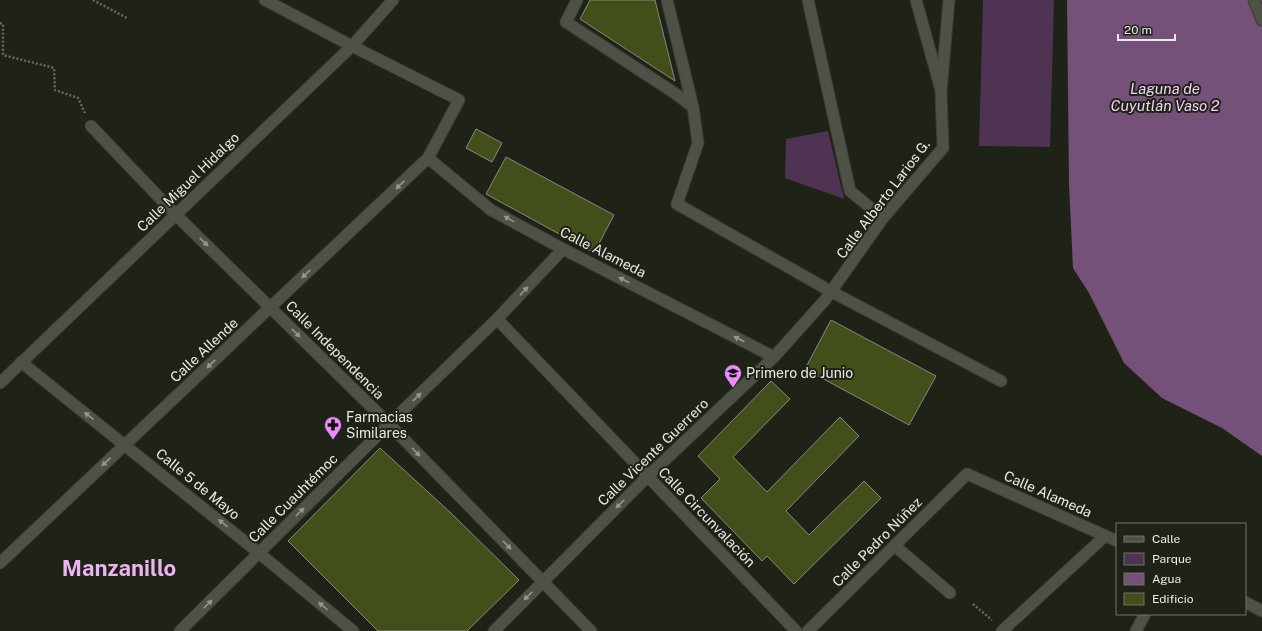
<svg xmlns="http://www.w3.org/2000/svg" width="1262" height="631" viewBox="0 0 1262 631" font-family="'Public Sans',sans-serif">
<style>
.green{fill:#4e3352}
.water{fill:#75517a}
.building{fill:#434f1a;stroke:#85897c}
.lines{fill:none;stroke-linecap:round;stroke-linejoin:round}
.minor-casing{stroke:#3a3c35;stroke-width:13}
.tertiary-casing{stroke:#3a3c35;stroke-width:13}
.secondary-casing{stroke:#3a3c35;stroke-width:13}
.path{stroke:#66695f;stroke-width:2.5;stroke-dasharray:2 2;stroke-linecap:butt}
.minor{stroke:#4e5246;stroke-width:11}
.tertiary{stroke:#4e5246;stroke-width:11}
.secondary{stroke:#4e5246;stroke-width:11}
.oneway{fill:#94978d}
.labels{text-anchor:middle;stroke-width:4;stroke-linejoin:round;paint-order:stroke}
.street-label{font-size:14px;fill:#e9ebe4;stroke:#1f2217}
.poi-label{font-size:14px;fill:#e9ebe4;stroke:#1f2217;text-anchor:start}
.water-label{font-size:15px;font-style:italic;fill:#f3d0f8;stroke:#1f2217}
.town-label{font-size:22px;font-weight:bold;fill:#eab6f2;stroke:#1f2217}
</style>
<rect width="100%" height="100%" fill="#1f2217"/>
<g class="green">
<path d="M983 0H1054L1050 147 979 146Z"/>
<path d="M828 131 844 199 785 178 786 139Z"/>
</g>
<path class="water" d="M1067 0H1262V456L1222 428 1162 398 1124 363 1089 293 1073 268 1069 185Z"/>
<g class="building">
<path d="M590 0H655L675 81 580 19Z"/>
<path d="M476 129 502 143 492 162 466 148Z"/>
<path d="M506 157 614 215 594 253 486 194Z"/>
<path d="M831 320 936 376 909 425 805 369Z"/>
<path d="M771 381 790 399 733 457 767 492 840 417 859 436 786 511 809 535 864 481 881 498 794 584 767 556 762 561 701 498 720 479 698 456Z"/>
<path d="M380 448 452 514 519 580 467 631H378L288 541Z"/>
</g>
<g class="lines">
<g class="minor-casing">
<g id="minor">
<path d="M577 0 566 22 676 94 693 107 667 0"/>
<path d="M808 0 850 191 883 218"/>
<path d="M916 0 941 90"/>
<path d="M693 107 698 143 677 204 832 292 1001 381"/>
<path d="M91 126 176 215 389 424 591 631"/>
<path d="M428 158 491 210 563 249 774 357"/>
<path d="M497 319 796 631"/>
<path d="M21 362 259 553 353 631"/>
<path d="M895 546 950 593"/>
<path d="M0 563 428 158 459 100 352 46"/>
<path d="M1245 602 1262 611"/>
<path d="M180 631 389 424 497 319 563 249"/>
<path d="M808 631 967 474 1117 541"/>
<path d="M1136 631 1145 614"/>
</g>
</g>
<g class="tertiary-casing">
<g id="tertiary">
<path d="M265 0 352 46"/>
<path d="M0 383 352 46 393 0"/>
<path d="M494 631 648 476 774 357 825 300 883 218 943 148 941 92 949 0"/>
<path d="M1002 631 1105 536"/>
</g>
</g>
<g class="secondary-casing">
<path id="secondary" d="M1254 0 1262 20"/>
</g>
<g class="path">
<path d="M93 0 127 18"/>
<path d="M0 23 3 24V55L54 68 55 90 78 98 85 113"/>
<path d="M973 604 992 620"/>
</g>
<use href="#minor" class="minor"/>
<use href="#tertiary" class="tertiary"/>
<use href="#secondary" class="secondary"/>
</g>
<defs><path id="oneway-solid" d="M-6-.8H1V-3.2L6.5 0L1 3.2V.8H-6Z"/></defs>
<g class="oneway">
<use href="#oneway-solid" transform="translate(400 185) rotate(137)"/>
<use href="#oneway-solid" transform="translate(509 219) rotate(-151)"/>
<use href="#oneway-solid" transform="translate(204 242) rotate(44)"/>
<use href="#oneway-solid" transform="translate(306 274) rotate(137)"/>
<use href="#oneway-solid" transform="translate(624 280) rotate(-153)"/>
<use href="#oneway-solid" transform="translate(524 291) rotate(-47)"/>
<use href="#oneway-solid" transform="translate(296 333) rotate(45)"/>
<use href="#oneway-solid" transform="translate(739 339) rotate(-153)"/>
<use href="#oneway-solid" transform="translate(211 364) rotate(137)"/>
<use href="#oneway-solid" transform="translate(417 397) rotate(-44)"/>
<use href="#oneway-solid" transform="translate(89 416) rotate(-142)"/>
<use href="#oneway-solid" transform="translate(416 452) rotate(46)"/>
<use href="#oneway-solid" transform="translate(106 462) rotate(137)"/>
<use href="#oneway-solid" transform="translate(620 504) rotate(135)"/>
<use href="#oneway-solid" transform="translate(300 512) rotate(-45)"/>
<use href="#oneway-solid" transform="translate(223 523) rotate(-141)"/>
<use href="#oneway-solid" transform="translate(507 545) rotate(46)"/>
<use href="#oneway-solid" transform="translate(528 596) rotate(135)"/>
<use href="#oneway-solid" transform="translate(208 604) rotate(-45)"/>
<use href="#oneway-solid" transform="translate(323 606) rotate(-140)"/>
</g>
<defs>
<g id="school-pin" transform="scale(0.9)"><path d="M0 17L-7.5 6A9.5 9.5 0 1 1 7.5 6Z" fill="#ec8cfb" stroke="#1f2217"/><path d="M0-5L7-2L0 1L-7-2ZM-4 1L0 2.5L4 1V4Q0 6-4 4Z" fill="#111"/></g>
<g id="pharmacy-pin" transform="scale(0.9)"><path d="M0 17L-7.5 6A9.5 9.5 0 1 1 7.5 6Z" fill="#ec8cfb" stroke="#1f2217"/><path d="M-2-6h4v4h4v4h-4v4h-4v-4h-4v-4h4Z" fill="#111"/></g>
</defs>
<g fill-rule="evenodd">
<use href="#school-pin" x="733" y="373"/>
<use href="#pharmacy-pin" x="333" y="425"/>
</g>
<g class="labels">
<g class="street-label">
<text transform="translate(188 182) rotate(-44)" y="5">Calle Miguel Hidalgo</text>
<text transform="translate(883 199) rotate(-53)" y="5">Calle Alberto Larios G.</text>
<text transform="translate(603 252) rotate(27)" y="5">Calle Alameda</text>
<text transform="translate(204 350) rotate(-43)" y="5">Calle Allende</text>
<text transform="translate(335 350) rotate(45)" y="5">Calle Independencia</text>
<text transform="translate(653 452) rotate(-44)" y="5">Calle Vicente Guerrero</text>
<text transform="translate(198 484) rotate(39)" y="5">Calle 5 de Mayo</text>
<text transform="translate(1048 494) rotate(24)" y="5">Calle Alameda</text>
<text transform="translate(293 498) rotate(-45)" y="5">Calle Cuauhtémoc</text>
<text transform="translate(707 517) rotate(46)" y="5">Calle Circunvalación</text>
<text transform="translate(877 542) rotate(-45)" y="5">Calle Pedro Núñez</text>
</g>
<g class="poi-label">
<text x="746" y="378">Primero de Junio</text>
<text x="346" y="422">Farmacias<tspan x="346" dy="16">Similares</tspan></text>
</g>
<g class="water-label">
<text x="1165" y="94">Laguna de<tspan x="1165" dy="17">Cuyutlán Vaso 2</tspan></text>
</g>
<g class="town-label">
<text x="119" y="576">Manzanillo</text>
</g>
</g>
<rect x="1116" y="523" width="130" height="92" fill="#1f2217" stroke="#707269"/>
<rect x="1124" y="536" width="20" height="6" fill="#4e5246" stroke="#707269"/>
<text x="1152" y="543" font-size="12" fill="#e9ebe4">Calle</text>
<rect x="1124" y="553" width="20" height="12" fill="#4e3352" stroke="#707269"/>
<text x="1152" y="563" font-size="12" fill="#e9ebe4">Parque</text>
<rect x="1124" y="573" width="20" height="12" fill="#75517a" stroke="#707269"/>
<text x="1152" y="583" font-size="12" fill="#e9ebe4">Agua</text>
<rect x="1124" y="593" width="20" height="12" fill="#434f1a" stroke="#707269"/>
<text x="1152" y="603" font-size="12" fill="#e9ebe4">Edificio</text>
<path d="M1118 34v6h57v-6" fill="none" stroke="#e9ebe4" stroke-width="2"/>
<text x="1124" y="34" font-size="12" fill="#e9ebe4" stroke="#1f2217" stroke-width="3" paint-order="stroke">20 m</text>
</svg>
